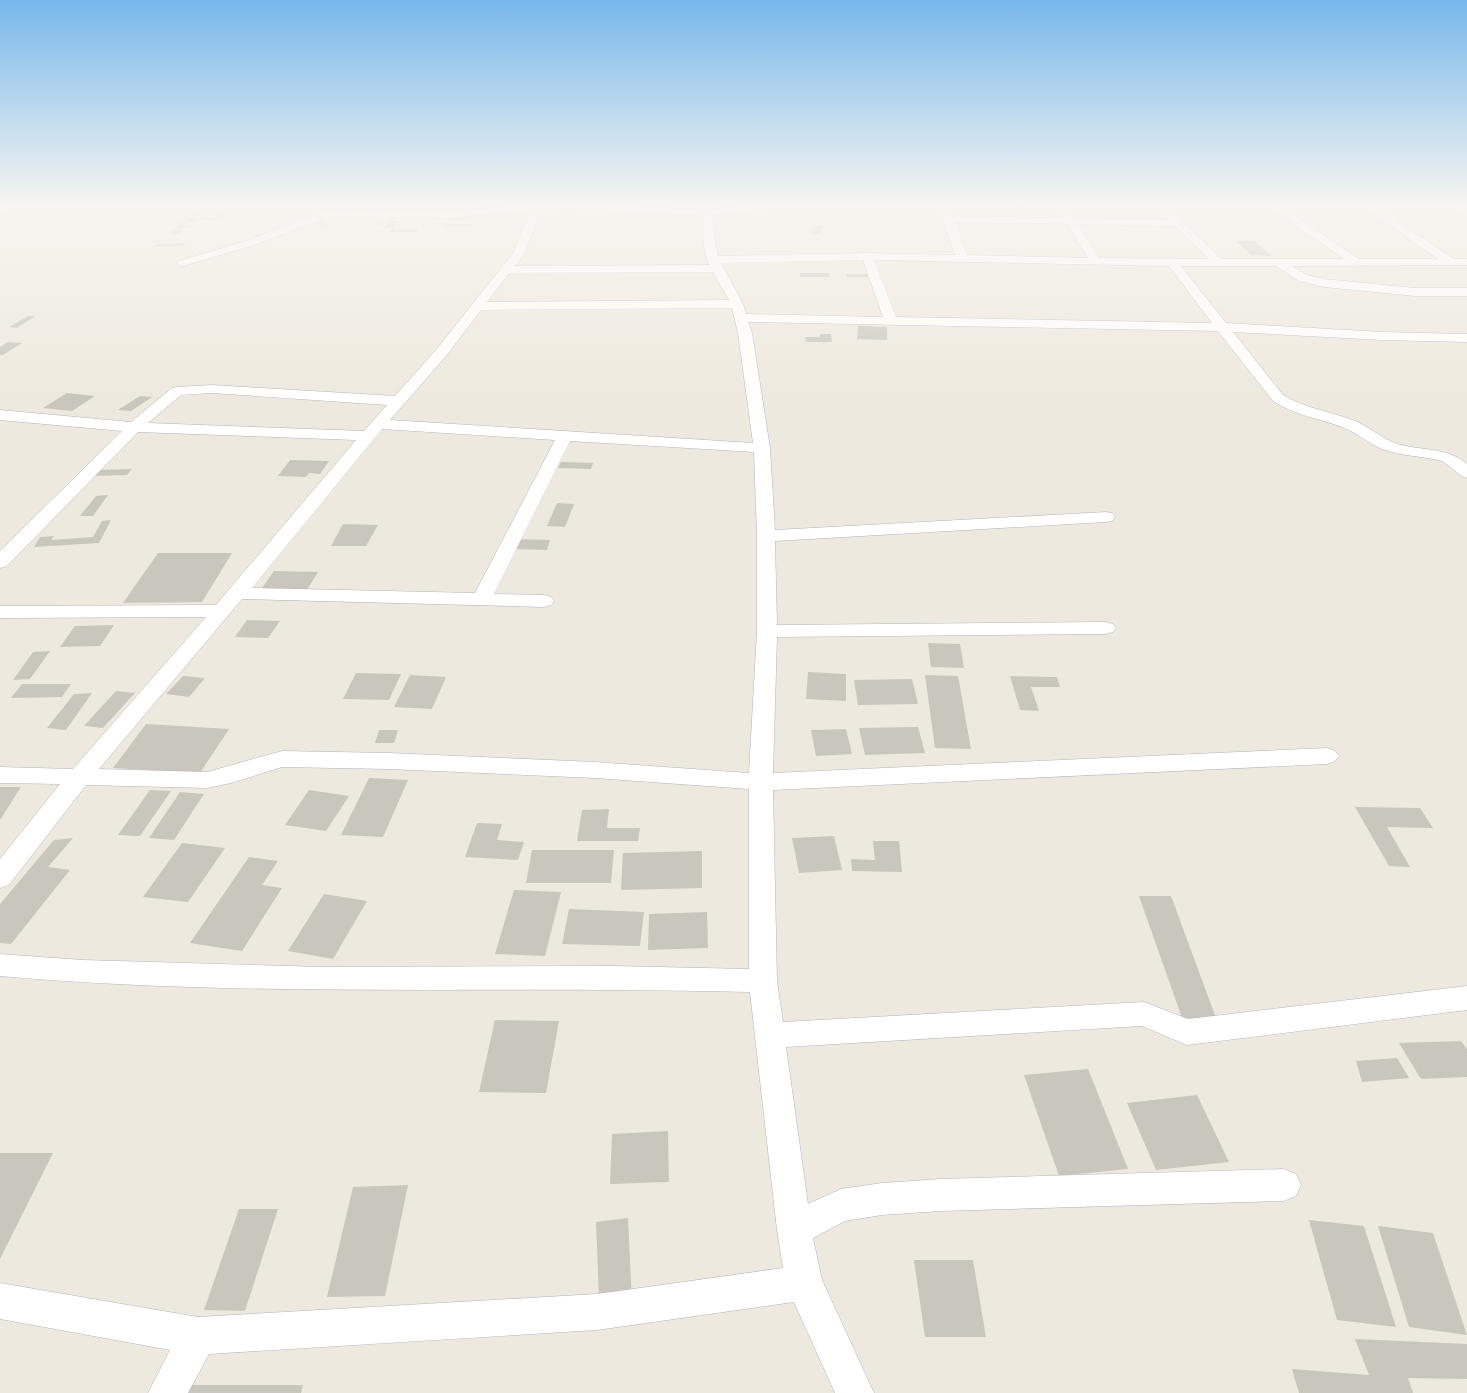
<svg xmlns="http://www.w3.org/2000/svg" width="1467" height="1393" viewBox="0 0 1467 1393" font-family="Overpass,sans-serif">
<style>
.building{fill:#c9c6be}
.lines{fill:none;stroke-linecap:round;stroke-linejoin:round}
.minor-casing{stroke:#b2b3c0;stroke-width:1}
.minor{fill:#fff;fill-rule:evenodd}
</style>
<rect width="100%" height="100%" fill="#eee9de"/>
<g class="building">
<path d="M198 211H206L196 219H199L195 222H190L186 225H190L187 228H175Z"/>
<path d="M220 213H229L219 220 199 219 202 217 214 218Z"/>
<path d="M449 218H471L470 220 448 221Z"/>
<path d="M323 220 329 227 322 228 316 221Z"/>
<path d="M377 220H385L383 226H375Z"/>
<path d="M389 221H397L393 228H384Z"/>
<path d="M445 223H454V224H472L471 227H444Z"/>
<path d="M813 225 824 226 821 234H810Z"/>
<path d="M183 229 178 234H169L174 230Z"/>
<path d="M393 229H420L417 232H390Z"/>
<path d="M1236 241H1254L1272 256 1251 255Z"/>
<path d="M185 243 183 246 155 247 158 244Z"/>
<rect x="800" y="273" width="29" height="4"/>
<path d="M846 274H870L871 277H847Z"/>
<path d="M28 316H35L17 328 9 327Z"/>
<path d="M858 326 887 327V340L857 339Z"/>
<path d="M820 334H831L832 342H806L805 337H820Z"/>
<path d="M8 342 22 343 3 355H0V347Z"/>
<path d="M67 393 95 396 72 411 43 408Z"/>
<path d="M140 396 152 397 131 411 118 410Z"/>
<path d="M290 460 329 461 320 474 309 473 306 477 278 476Z"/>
<path d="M561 462 593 463 591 469 558 468Z"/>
<path d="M132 469 127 475 91 476 96 470Z"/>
<path d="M108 495 93 516H80L96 496Z"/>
<path d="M557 503 574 504 565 527 547 526Z"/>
<path d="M111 520 99 543 34 547 40 537 54 536 51 540 93 537 102 521Z"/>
<path d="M343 524 378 525 366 546H331Z"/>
<path d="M515 539 550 540 547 550 511 549Z"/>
<path d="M158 553H232L202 602 123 603Z"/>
<path d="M274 571 318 572 307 590 262 588Z"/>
<path d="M247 620 280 621 268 638 235 637Z"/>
<path d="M114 625 100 646 60 647 75 626Z"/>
<path d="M928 643 960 644 964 668 931 667Z"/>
<path d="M50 651 30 679 13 680 33 652Z"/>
<path d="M808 672 846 674V701L806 699Z"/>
<path d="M356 673 401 674 389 700 343 699Z"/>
<path d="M410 675 446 677 432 709 394 707Z"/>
<path d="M925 675 958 676 971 749 935 748Z"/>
<path d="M183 676 205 678 189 697 166 694Z"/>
<path d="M1010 676 1057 677 1060 687H1031L1039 711 1020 710Z"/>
<path d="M912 679 918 704 858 705 854 680Z"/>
<path d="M22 684H71L62 697 11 698Z"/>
<path d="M116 691 135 693 103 728 84 726Z"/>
<path d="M92 693 66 730 47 728 74 694Z"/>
<path d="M146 724 229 729 200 773 113 768Z"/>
<path d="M918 727 925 753 865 755 859 728Z"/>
<path d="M846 729 852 754 816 756 811 730Z"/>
<path d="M379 730H398L394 743H375Z"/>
<path d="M369 778 408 780 383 837 341 835Z"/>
<path d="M0 787H21L0 820Z"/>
<path d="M150 790 171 791 140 836 118 835Z"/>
<path d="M309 790 349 796 326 831 285 825Z"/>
<path d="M180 792 204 794 174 840 149 838Z"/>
<path d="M1355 807 1420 808 1433 828 1387 827 1410 867 1389 866Z"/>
<path d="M609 809 607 828H640L638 841H577L582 810Z"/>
<path d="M477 823 502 824 497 840 524 842 518 860 465 857Z"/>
<path d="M834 836 842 870 799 873 792 838Z"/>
<path d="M73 838 48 867 70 870 11 944 0 943V904L54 840Z"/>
<path d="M873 841H899L902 872 852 871 851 859 875 860Z"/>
<path d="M182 843 225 848 188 902 143 897Z"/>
<path d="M532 850H614L611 883H526Z"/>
<path d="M702 851V888L621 890 623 853Z"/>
<path d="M249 857 278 861 262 885 282 888 242 951 190 943Z"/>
<path d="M514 890 561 892 545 956 495 954Z"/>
<path d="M324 894 367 901 333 959 288 951Z"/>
<path d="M1139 896H1171L1216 1018H1182Z"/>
<path d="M569 909 644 912 640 946 562 944Z"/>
<path d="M707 912 708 948 648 950 649 914Z"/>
<path d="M495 1020 559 1021 546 1093 479 1092Z"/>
<path d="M1461 1041 1467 1049V1077L1421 1079 1399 1043Z"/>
<path d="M1397 1058 1409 1078 1362 1082 1356 1061Z"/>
<path d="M1088 1069 1128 1169 1059 1176 1024 1075Z"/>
<path d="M1197 1095 1229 1162 1156 1170 1127 1103Z"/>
<path d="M668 1131 669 1182 610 1184 612 1134Z"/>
<path d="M0 1153H53L0 1259Z"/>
<path d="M408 1185 385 1296 327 1297 353 1187Z"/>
<path d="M239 1209H278L245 1311 204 1310Z"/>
<path d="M628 1218 632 1303 599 1296 596 1222Z"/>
<path d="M1309 1220 1364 1226 1396 1327 1337 1320Z"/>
<path d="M1378 1226 1433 1233 1467 1335 1409 1327Z"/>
<path d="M914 1260H973L986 1337H925Z"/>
<path d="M1355 1339 1467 1344V1379L1408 1378 1413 1393H1299L1292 1369 1369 1375Z"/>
<path d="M184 1385H303L301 1393H182Z"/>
</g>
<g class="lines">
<g class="minor-casing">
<g id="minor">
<path d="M2 206H15L0 214V207Z"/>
<path d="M511 206H634L703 210V206H713V209L743 206H778L773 209 713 215 714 237 718 256 867 253 955 255 939 206H949L953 216 1063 218 1060 212 1065 209 1069 210 1074 218 1168 220 1155 206H1166L1222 259H1344L1268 206H1280L1359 259H1438L1362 206H1374L1454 259H1467V265L1292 266 1307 275 1324 279 1415 288H1467V296H1415L1324 287 1299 281 1276 266H1181L1226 323 1382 332 1467 334V342L1382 340 1233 332 1283 395C1306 409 1330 411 1355 421 1370 427 1382 439 1398 444 1421 451 1448 447 1467 464V478C1457 475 1451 466 1442 461 1422 456 1401 456 1382 449 1368 443 1356 432 1342 427 1318 418 1294 415 1273 401L1218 331 748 322 752 333 770 448 775 530 1106 512 1112 513 1115 517 1112 521 1106 522 775 541 777 625 1106 622 1113 624 1116 628 1113 632 1106 634 777 637 773 773 1327 748 1335 751 1339 756 1335 761 1327 764 773 790 777 981 783 1022 1144 1002 1188 1019 1467 986V1010L1187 1045 1142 1026 786 1047 808 1204 841 1189 882 1183 941 1179 1284 1169 1296 1174 1301 1185 1296 1196 1284 1201 941 1211 882 1215 845 1221 813 1238 822 1280 874 1393H835L794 1302 597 1330 209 1354 188 1393H148L170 1350 0 1319V1283L198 1317 597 1294 783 1268 777 1230 750 992C703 991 657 990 610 990 407 989 203 994 0 976V954L82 960 321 967 612 966 749 969V789L595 778 389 769 282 767 231 783 207 788 86 785 9 885 0 888V859L60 784 0 783V767L73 769 206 617 0 618V606L216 605 356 440 138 432 7 566 0 568V551L122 431 0 420V410L131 422 172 388 177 387 212 385 395 396 436 350 514 252 530 211 442 218 331 216 254 245 183 266 179 265 177 263 179 261 246 241 318 213 331 210 442 212ZM571 209 703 216C703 231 702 251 710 265L515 266 525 253 541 210ZM955 222 1067 224 1088 258 967 255ZM1078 224 1175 226 1209 259 1099 258ZM863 260 883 317 746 314 743 304 721 263ZM874 260 1169 266 1212 323 896 317ZM713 272 729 300 487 302 509 273ZM732 308 738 333 753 443 390 420 446 356 481 310ZM212 393 387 405 364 431 148 423 181 395ZM382 429 555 440 475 593 252 588ZM570 441 754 452 757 536V631L749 773 595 762 389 753 282 751 207 772 99 769 242 599 544 607 551 605 554 601 551 597 544 595 494 594Z"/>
<path d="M1449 206H1462L1467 209V216Z"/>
</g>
</g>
<use href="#minor" class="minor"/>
</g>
<linearGradient id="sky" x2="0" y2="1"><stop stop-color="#78b8ec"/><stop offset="0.51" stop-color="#f7f5f0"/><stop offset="1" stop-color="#f7f5f0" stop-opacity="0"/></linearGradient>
<rect width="1467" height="401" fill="url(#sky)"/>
</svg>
